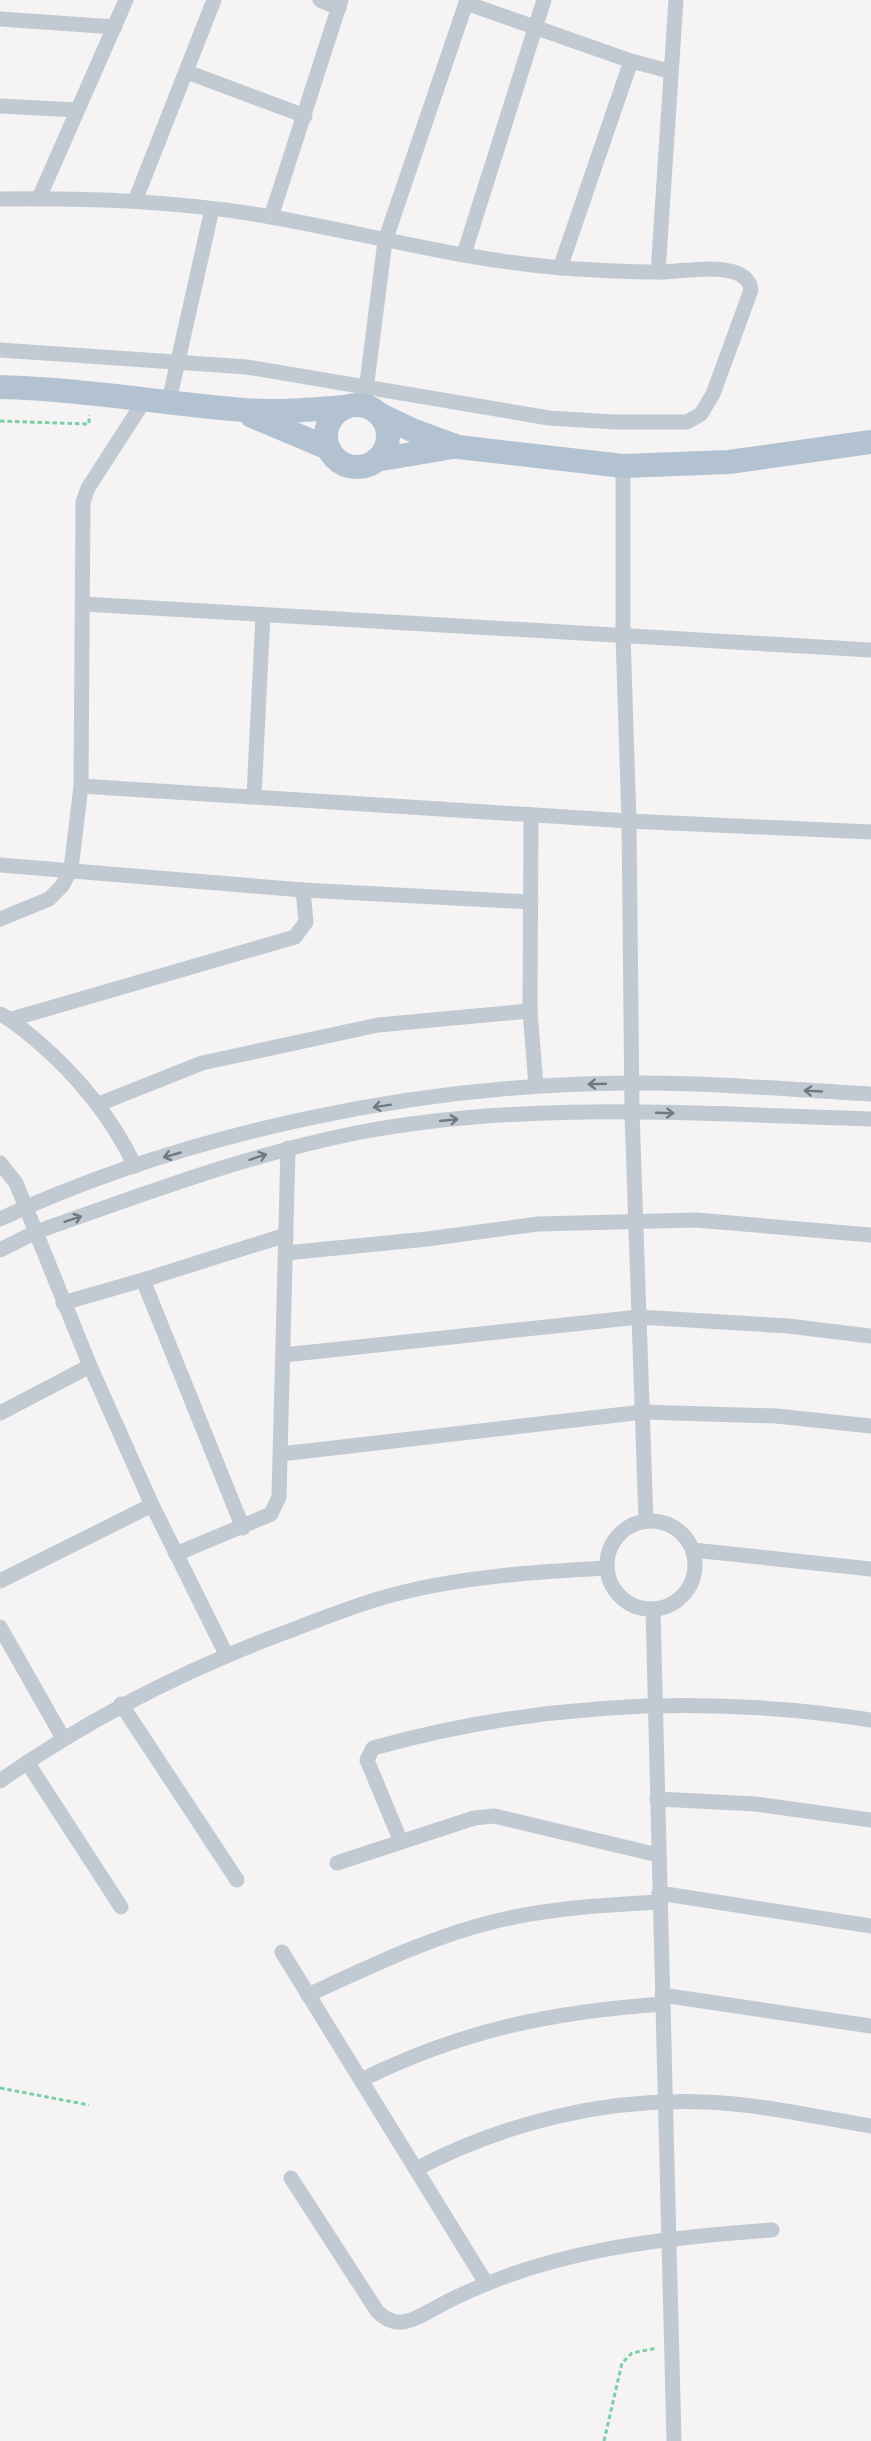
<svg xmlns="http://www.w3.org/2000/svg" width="871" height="2441" viewBox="0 0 871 2441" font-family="'Golos Text',sans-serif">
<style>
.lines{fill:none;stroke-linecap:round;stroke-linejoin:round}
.path{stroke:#7ad0a6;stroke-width:3;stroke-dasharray:4.5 3;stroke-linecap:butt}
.minor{stroke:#c1cad2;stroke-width:15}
.primary{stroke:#b3c2d1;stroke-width:24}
.oneway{stroke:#6e7983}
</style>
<rect width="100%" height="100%" fill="#f5f3f3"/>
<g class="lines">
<g class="path">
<path d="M0 421 89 424V415"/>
<path d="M0 2088 89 2105"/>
<path d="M604 2441 622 2363 632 2353 657 2348"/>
</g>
<g class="minor">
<path d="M320 0 339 8"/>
<path d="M466 3 631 61 669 71"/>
<path d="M0 19 115 27"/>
<path d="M187 72 305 116"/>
<path d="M0 106 77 110"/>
<path d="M39 198 126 0"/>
<path d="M0 199C91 198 182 201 271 217 368 234 463 260 562 268 593 270 625 272 657 272 681 272 710 265 734 272 743 275 750 280 751 290L713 394 701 414 687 422H615L549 418 247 367 0 350"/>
<path d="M135 201 214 0"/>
<path d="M271 217 341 0"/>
<path d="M464 254 544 0"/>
<path d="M560 268 631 61"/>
<path d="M658 272 676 0"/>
<path d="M169 401 212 209"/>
<path d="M364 406 385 241 467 0"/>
<path d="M623 466V635L629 821 632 1112 646 1521"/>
<path d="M84 604 871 650"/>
<path d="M81 786 629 821 871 832"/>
<path d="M254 796 263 615"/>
<path d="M531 815 530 1011 536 1086"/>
<path d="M0 865 303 890 531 902"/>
<path d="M0 919 49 899 62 886 71 869 81 786 83 502 88 488 146 398"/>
<path d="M0 1014C14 1021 25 1031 37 1041 79 1077 111 1116 135 1166"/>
<path d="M12 1019 295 937 306 922 303 890"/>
<path d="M99 1104 202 1063 378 1025 530 1011"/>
<path d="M0 1163 16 1183 90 1366 152 1505 226 1654"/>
<path d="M0 1219C190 1131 421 1084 630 1083 710 1082 791 1090 871 1094"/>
<path d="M0 1250 36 1232C141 1195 246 1155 356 1133 527 1100 698 1114 871 1119"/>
<path d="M286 1253 427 1239 538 1224 696 1220 871 1235"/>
<path d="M143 1280 286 1235"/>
<path d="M63 1303 143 1280 243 1528"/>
<path d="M284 1355 639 1317 788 1326 871 1336"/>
<path d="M0 1413 90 1366"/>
<path d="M281 1454 643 1412 776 1416 871 1426"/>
<circle cx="651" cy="1565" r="44"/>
<path d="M693 1550 871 1569"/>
<path d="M176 1554 271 1514 279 1497 288 1148"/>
<path d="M0 1581 152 1505"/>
<path d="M653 1609 674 2441"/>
<path d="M0 1627 63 1738"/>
<path d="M121 1704 237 1880"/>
<path d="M27 1762 121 1907"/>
<path d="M0 1781C94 1715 190 1667 297 1628 329 1616 363 1602 396 1594 465 1576 537 1572 607 1568"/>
<path d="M657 1799 756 1804 871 1820"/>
<path d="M401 1842 367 1760 373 1748C536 1703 704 1694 871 1720"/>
<path d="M337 1863 474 1818 494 1816 658 1855"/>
<path d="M659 1893 871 1926"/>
<path d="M282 1952 486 2283"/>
<path d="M308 1995C369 1967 430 1937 496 1921 550 1908 604 1905 659 1902"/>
<path d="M662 1995 871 2026"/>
<path d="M361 2080C463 2030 550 2012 663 2004"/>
<path d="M416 2169C504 2123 604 2098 705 2102 760 2104 816 2117 871 2126"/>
<path d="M291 2178 377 2311C397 2332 416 2319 437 2307 540 2251 657 2238 772 2230"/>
</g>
<g class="primary">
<path d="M0 387C78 389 154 402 232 409 270 413 308 410 346 407"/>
<circle cx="357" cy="436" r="31"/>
<path d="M379 414 412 430 458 447 623 466 729 462 871 442"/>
<path d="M252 416 328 448"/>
<path d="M376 460 453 447"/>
</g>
</g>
<defs><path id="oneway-shaft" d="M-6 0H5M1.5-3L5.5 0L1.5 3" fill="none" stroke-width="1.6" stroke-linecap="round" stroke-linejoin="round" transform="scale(1.5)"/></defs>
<g class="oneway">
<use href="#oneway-shaft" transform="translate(597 1084) rotate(178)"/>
<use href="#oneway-shaft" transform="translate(813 1091) rotate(-177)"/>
<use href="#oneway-shaft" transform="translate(382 1106) rotate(171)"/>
<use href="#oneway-shaft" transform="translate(665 1113) rotate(2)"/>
<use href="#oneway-shaft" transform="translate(449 1120) rotate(-6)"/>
<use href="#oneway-shaft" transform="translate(172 1155) rotate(164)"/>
<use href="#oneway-shaft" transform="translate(258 1157) rotate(-18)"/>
<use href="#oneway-shaft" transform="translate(73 1219) rotate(-19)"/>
</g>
</svg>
